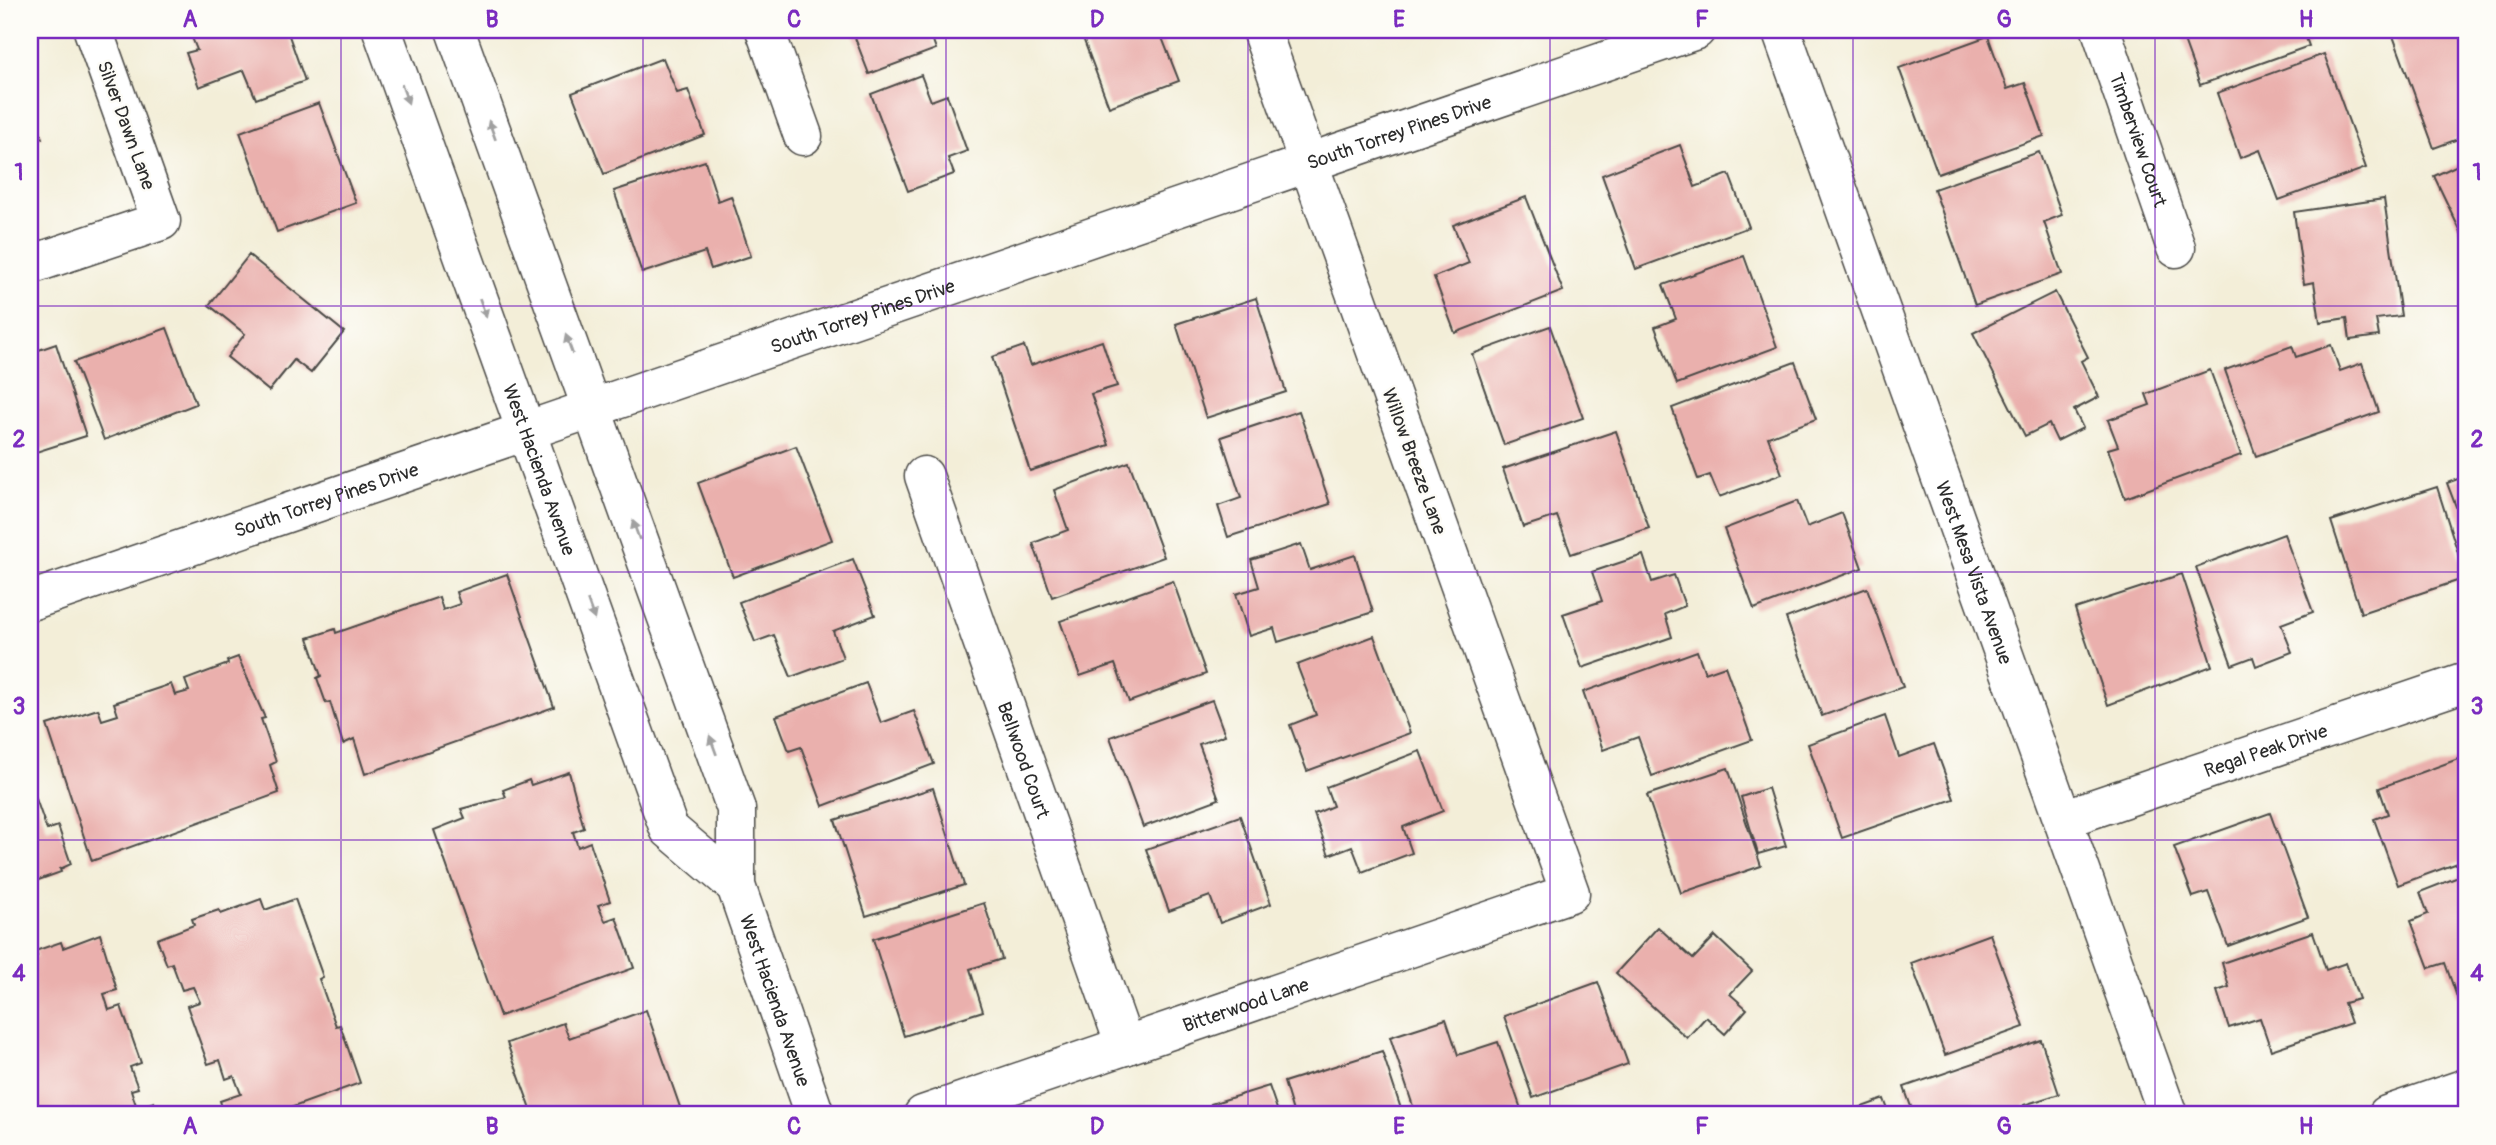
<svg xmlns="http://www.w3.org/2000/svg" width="2496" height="1145" viewBox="0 0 2496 1145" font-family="Pangolin,sans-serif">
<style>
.building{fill:#eab0ad}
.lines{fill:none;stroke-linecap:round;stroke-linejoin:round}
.minor-casing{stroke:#494845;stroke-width:41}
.major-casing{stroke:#494845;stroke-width:41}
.minor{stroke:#fff;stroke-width:38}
.major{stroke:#fff;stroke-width:38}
.oneway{fill:#a0a0a0}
.grid{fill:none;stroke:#7b2cbf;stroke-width:2;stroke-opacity:0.55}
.labels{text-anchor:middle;stroke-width:5;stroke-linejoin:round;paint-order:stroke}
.street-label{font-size:19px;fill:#2b2b2b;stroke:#fdfcf7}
.neatline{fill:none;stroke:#7b2cbf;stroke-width:2.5}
.grid-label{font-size:23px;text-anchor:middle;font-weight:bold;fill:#7b2cbf}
</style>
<rect width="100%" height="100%" fill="#fdfcf7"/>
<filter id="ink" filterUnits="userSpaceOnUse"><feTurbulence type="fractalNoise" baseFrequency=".0143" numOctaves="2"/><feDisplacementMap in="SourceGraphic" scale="14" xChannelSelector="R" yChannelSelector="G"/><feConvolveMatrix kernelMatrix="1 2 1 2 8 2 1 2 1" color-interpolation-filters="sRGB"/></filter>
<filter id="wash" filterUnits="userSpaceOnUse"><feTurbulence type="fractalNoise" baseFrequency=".00686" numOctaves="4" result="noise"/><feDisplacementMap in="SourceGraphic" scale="28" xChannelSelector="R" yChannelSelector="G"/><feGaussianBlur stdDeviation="1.57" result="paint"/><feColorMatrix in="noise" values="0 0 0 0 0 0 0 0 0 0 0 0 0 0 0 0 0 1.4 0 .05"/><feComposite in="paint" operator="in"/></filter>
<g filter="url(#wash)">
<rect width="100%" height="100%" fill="#f3eed8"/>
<g id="blocks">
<g class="building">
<path d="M189 30H287L305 81 256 99 244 70 199 87 186 53 197 50Z"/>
<path d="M852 30H929L936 49 869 74Z"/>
<path d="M1080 30H1159L1179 81 1109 107Z"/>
<path d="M2180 30H2303L2309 46 2200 85Z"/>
<path d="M2401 30H2466V136L2434 148 2392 33Z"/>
<path d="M1988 36 2007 89 2025 83 2044 136 1938 174 1899 68Z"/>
<path d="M2324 54 2366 168 2279 200 2260 150 2240 158 2217 93Z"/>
<path d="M663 58 677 93 688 90 705 135 604 174 572 93Z"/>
<path d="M921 75 931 101 947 95 967 151 948 158 954 174 908 191 871 94Z"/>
<path d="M30 103 42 138 30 142Z"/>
<path d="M319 103 356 203 277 232 240 132Z"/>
<path d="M1680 145 1695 187 1729 174 1749 227 1636 269 1602 175Z"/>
<path d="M2039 152 2062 215 2044 222 2062 274 1975 305 1934 189Z"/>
<path d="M705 161 718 201 731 196 751 256 711 269 705 252 642 273 614 191Z"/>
<path d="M2466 161V243L2434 176Z"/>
<path d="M1526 197 1563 291 1455 333 1434 277 1469 263 1453 225Z"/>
<path d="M2384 199 2401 316 2376 319 2379 336 2350 340 2347 318 2320 322 2314 282 2304 284 2294 212Z"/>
<path d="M249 255 344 332 311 373 294 360 269 391 227 357 245 334 209 305Z"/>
<path d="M1744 256 1777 347 1677 384 1655 327 1676 319 1663 285Z"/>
<path d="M2055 292 2088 357 2081 361 2099 397 2074 410 2083 428 2057 441 2049 424 2025 436 1973 333Z"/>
<path d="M1256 298 1286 392 1206 418 1176 324Z"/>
<path d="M1550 326 1583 418 1504 445 1472 354Z"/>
<path d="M167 328 196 404 104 440 74 362Z"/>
<path d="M1102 341 1117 386 1091 394 1109 445 1030 471 992 357 1024 346 1031 365Z"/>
<path d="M56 344 86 436 30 454V353Z"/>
<path d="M2331 345 2340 371 2362 363 2379 412 2256 456 2225 370 2292 346 2296 357Z"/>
<path d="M1795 362 1816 419 1768 437 1782 474 1719 497 1710 475 1698 479 1672 408Z"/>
<path d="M2210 370 2241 455 2125 498 2108 449 2118 446 2108 420 2150 405 2146 394Z"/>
<path d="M1299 411 1330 504 1228 537 1218 506 1241 498 1221 437Z"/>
<path d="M1616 431 1649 528 1571 554 1557 516 1523 527 1503 469Z"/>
<path d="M796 446 832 540 733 577 698 483Z"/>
<path d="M1129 462 1164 557 1052 597 1033 543 1068 530 1054 490Z"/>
<path d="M2466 476V533L2447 483Z"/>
<path d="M2437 487 2466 578 2361 613 2331 521Z"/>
<path d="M1797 501 1807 527 1842 513 1862 568 1754 609 1724 529Z"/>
<path d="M2284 534 2313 612 2281 624 2292 652 2256 666 2253 657 2232 665 2196 567Z"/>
<path d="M1301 544 1310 570 1355 555 1373 612 1278 642 1274 628 1249 636 1236 594 1259 587 1251 560Z"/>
<path d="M1643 555 1652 582 1674 575 1685 606 1665 614 1672 637 1582 668 1563 614 1602 601 1592 572Z"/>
<path d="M853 559 875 615 833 631 843 658 791 677 774 635 755 642 739 602Z"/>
<path d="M507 574 554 707 365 774 354 739 343 744 330 702 326 703 317 678 321 676 308 638 335 629 336 633 439 597 443 610 460 604 456 592Z"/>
<path d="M2182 574 2212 666 2108 705 2075 609Z"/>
<path d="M1173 581 1206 674 1129 702 1115 664 1080 676 1060 621Z"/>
<path d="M1867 588 1903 687 1822 716 1786 618Z"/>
<path d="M1374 636 1410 733 1307 771 1290 725 1316 715 1297 665Z"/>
<path d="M1697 651 1705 673 1725 666 1752 740 1652 776 1638 737 1603 750 1583 692Z"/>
<path d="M238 657 265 718 261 719 276 762 270 765 279 793 92 861 47 725 98 709 102 720 118 715 114 703 171 684 175 695 189 691 185 680 228 664 227 661Z"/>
<path d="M866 683 881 723 914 711 934 764 823 806 801 747 789 751 776 716Z"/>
<path d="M1212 700 1225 735 1199 744 1219 799 1143 827 1110 737Z"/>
<path d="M1885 716 1899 757 1934 744 1954 799 1842 838 1808 744Z"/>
<path d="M1420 751 1443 811 1403 827 1412 853 1362 872 1352 846 1329 855 1314 814 1333 806 1326 787Z"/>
<path d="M2458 759 2466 782V860L2398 885 2374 819 2388 814 2379 788Z"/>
<path d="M1728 768 1761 866 1681 893 1647 795Z"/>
<path d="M569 772 584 828 573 832 578 847 590 842 610 901 598 905 605 921 616 917 634 968 500 1016 434 830 465 818 461 809 506 797 503 790 529 780 531 785Z"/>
<path d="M933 788 964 885 866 916 835 820Z"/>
<path d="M1768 788 1786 846 1758 854 1741 797Z"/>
<path d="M34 793 47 830 58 826 71 864 60 869 61 872 30 883V795Z"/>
<path d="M2270 813 2308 917 2228 946 2208 892 2193 897 2174 847Z"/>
<path d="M1240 816 1271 904 1220 923 1210 896 1169 911 1146 849Z"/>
<path d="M2466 874V994L2457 997 2445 963 2429 968 2411 921 2428 914 2420 892Z"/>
<path d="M261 899 265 910 295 899 323 977 319 979 336 1026 340 1025 360 1083 271 1115H225L220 1101 241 1094 234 1076 226 1079 220 1060 208 1064 187 1006 200 1002 193 987 182 990 172 963 167 965 157 939 194 925 192 919 219 910 221 914Z"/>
<path d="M984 903 1002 959 970 969 983 1011 904 1036 873 939Z"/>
<path d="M1658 927 1693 959 1715 936 1752 971 1730 994 1747 1009 1725 1034 1706 1017 1687 1038 1616 973Z"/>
<path d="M2313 932 2326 970 2346 963 2359 999 2344 1003 2351 1023 2271 1050 2260 1018 2229 1028 2217 991 2229 987 2222 963Z"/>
<path d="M100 934 117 990 104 994 109 1010 121 1006 141 1063 130 1067 138 1088 131 1090 137 1108 154 1102 159 1115H30V959L37 956 35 951 61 942 63 948Z"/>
<path d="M1990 934 2024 1027 1945 1055 1911 963Z"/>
<path d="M1598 982 1628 1064 1533 1098 1504 1016Z"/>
<path d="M646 1010 680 1107 656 1115H533L507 1043 563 1023 569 1038Z"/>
<path d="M1446 1019 1458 1055 1498 1042 1521 1109 1500 1115H1416L1390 1037Z"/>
<path d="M2041 1040 2059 1094 2024 1105 2028 1115H1914L1904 1087Z"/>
<path d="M1382 1051 1403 1115H1294L1284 1082Z"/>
<path d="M1269 1086 1279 1115H1215L1211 1104Z"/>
<path d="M1884 1099 1890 1115H1840Z"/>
</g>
</g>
</g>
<g filter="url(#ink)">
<use href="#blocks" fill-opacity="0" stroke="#494845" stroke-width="2"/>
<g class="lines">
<g class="minor-casing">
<g id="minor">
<path d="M765 30 803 136"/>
<path id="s1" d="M1781 30 2168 1115"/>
<path id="s2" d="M2101 30 2176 248"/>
<path d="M30 265 161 221 93 30"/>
<path id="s3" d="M924 476 1125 1046"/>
<path id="s4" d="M2063 819 2466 682"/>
<path id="s5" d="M923 1115 1570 893 1261 30"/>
<path d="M2387 1115 2466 1088"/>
</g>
</g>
<g class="major-casing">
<g id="major">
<path id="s6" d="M382 30 669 829 736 886"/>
<path id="s7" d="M455 30 736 809V886L815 1115"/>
<path id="s8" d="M30 601 1696 30"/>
</g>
</g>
<use href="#minor" class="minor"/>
<use href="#major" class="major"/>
</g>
<defs><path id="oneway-solid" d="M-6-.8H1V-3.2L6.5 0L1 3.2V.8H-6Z" transform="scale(1.75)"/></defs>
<g class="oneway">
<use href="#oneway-solid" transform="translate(405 94) rotate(70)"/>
<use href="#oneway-solid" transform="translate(492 130) rotate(-110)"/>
<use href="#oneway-solid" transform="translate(483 308) rotate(70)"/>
<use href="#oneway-solid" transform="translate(569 344) rotate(-110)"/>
<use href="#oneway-solid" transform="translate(636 530) rotate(-110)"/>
<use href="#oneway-solid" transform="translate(591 610) rotate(70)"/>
<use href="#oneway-solid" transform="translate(713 745) rotate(-110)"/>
</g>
</g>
<path class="grid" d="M341 30V1115M643 30V1115M946 30V1115M1248 30V1115M1550 30V1115M1853 30V1115M2155 30V1115M30 306H2466M30 572H2466M30 840H2466"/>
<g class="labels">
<g class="street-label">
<text transform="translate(127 125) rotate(70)" y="7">Silver Dawn Lane</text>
<text dy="7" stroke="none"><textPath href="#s8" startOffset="1447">South Torrey Pines Drive</textPath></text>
<text dy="7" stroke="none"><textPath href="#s2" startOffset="116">Timberview Court</textPath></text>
<text dy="7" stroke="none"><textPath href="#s8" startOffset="880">South Torrey Pines Drive</textPath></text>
<text transform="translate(1415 461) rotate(70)" y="7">Willow Breeze Lane</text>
<text dy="7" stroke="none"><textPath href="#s6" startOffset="467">West Hacienda Avenue</textPath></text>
<text dy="7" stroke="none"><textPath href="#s8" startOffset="313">South Torrey Pines Drive</textPath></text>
<text dy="7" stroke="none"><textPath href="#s1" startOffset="576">West Mesa Vista Avenue</textPath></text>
<text dy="7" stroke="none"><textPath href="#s4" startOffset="214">Regal Peak Drive</textPath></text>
<text dy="7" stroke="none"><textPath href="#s3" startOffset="301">Bellwood Court</textPath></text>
<text dy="7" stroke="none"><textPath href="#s7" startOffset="1026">West Hacienda Avenue</textPath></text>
<text dy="7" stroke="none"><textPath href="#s5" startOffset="341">Bitterwood Lane</textPath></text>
</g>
</g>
<rect width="2496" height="1145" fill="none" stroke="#fdfcf7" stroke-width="77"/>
<rect x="38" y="38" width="2420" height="1068" class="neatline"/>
<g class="grid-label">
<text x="190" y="27">A</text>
<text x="492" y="27">B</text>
<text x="794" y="27">C</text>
<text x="1097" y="27">D</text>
<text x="1399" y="27">E</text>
<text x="1702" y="27">F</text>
<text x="2004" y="27">G</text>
<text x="2306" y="27">H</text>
<text x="19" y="180">1</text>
<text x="2477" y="180">1</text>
<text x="19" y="447">2</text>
<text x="2477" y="447">2</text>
<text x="19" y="714">3</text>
<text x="2477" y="714">3</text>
<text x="19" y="981">4</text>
<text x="2477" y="981">4</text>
<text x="190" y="1134">A</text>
<text x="492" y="1134">B</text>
<text x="794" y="1134">C</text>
<text x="1097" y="1134">D</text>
<text x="1399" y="1134">E</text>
<text x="1702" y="1134">F</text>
<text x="2004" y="1134">G</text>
<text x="2306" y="1134">H</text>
</g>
</svg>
